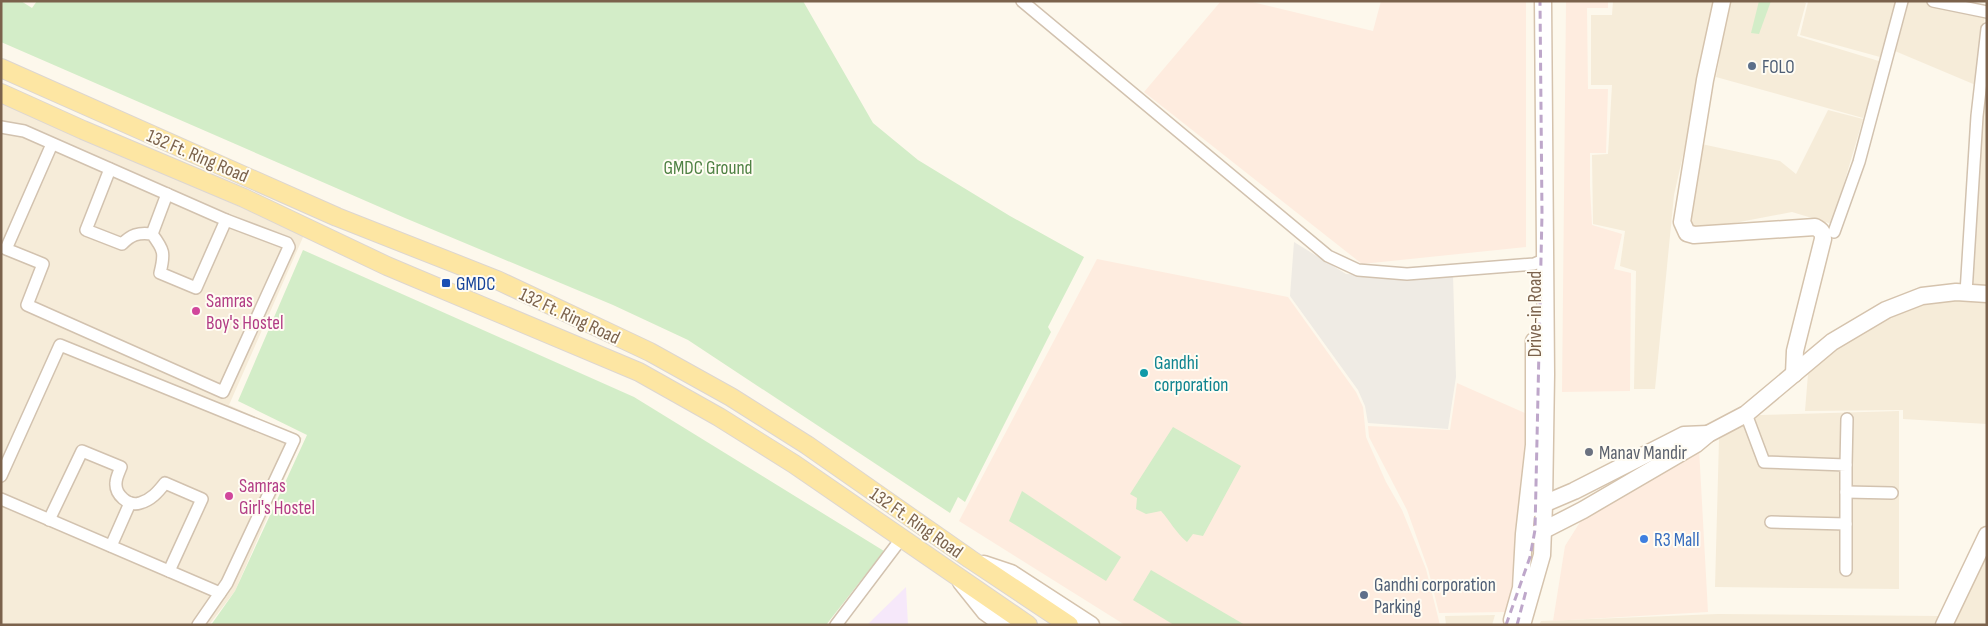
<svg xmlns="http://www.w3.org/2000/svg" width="1988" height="626" viewBox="0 0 1988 626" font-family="'Sofia Sans Condensed',sans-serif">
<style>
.residential{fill:#f6ecd9}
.commercial{fill:#feecdf}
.industrial{fill:#efebe4}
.education{fill:#f6e8fa}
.green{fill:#d3edc8}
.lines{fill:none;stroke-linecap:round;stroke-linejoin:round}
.street-casing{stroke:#d2c2af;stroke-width:14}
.secondary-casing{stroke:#d5c3ad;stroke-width:19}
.primary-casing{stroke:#ddd6d0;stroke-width:20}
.street{stroke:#fff;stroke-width:11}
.secondary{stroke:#fff;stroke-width:16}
.primary{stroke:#fde6a3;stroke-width:18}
.rail{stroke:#bea7ca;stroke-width:3;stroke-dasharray:8 5;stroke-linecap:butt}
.service-dot{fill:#5c6f8a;stroke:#fffcf3;stroke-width:2}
.transit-dot{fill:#1a4fb4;stroke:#fffcf3;stroke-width:2}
.hotel-dot{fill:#d1479c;stroke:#fffcf3;stroke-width:2}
.culture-dot{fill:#0f9aa8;stroke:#fffcf3;stroke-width:2}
.worship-dot{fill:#6b7280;stroke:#fffcf3;stroke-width:2}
.shop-dot{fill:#3f7fe0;stroke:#fffcf3;stroke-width:2}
.labels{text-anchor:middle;stroke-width:4;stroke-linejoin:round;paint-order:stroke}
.service-label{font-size:19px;fill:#4e5e75;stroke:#fffcf3;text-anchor:start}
.street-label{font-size:19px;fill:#7b624c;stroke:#fffcf3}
.park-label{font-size:19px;fill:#4e8143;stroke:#fffcf3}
.transit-label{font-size:19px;fill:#164399;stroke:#fffcf3;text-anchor:start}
.hotel-label{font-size:19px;fill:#b23c85;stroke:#fffcf3;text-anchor:start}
.culture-label{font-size:19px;fill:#0d838f;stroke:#fffcf3;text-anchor:start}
.worship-label{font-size:19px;fill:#5b616d;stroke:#fffcf3;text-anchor:start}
.shop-label{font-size:19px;fill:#366cbe;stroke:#fffcf3;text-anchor:start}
</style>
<rect width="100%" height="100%" fill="#fdf8ec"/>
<g class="residential">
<path d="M1613 1H1718L1674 195 1655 389H1634L1636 271 1620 266 1625 231 1593 224 1592 155 1608 154 1612 85H1591V15H1612Z"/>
<path d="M1730 1H1801L1806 3 1797 36 1882 62 1863 118 1716 77Z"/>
<path d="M1806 1H1924L1985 12 1978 86 1883 46 1880 57 1800 35 1808 2Z"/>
<path d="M1987 70V290L1972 287 1983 104Z"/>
<path d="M1 102 304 235 229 405 302 438 235 591 209 625 1 624Z"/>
<path d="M1828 110 1863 119 1832 224 1792 212 1682 233 1697 143 1780 161 1796 174Z"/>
<path d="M1964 297 1987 300V424L1903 419V410L1805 411 1808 374 1835 347 1889 313 1923 301Z"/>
<path d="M1899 411V589L1715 587 1719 439 1760 415Z"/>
<path d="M1987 547V625H1953Z"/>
<path d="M1718 614 1939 616 1936 625H1539L1541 621Z"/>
<path d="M1495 615 1492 625H1446L1445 616Z"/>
</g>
<g class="commercial">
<path d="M1221 1H1248L1373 31 1381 1H1526V247L1362 264 1144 92Z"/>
<path d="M1566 1H1608V8H1587L1588 89H1608L1606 153H1590V186L1592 225 1622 234 1614 269 1631 273 1630 391 1562 392Z"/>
<path d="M1097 259 1288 297 1356 392 1363 407 1366 437 1386 482 1402 510 1426 569 1440 625H1125L959 521Z"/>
<path d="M1457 383 1527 414 1529 446 1516 581 1506 612 1439 613 1428 569 1407 510 1369 437 1368 426 1450 430Z"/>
<path d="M1699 448 1708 612 1553 621 1565 546 1582 519Z"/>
</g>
<path class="industrial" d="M1294 242 1346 274 1407 277 1453 275 1456 377 1448 429 1368 423 1365 406 1358 390 1290 296Z"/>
<path class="education" d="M906 587 908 625H867Z"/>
<g class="green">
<path d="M1 1H21L32 8 37 1H803L873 123 918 160 1010 216 1084 257 1048 327 1051 332 965 502 958 497 950 513 688 340 613 305 405 218 1 42Z"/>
<path d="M1759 1H1771L1759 34 1751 33Z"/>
<path d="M303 250 634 397 884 551 826 625H211L235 591 307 435 238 401Z"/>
<path d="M1173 427 1241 466 1203 536 1193 534 1187 542C1176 533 1170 521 1161 511L1146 514 1136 509 1137 498 1130 494Z"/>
<path d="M1022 491 1121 557 1106 581 1009 521Z"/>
<path d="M1151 570 1245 625H1174L1133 600Z"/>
</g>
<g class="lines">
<g class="street-casing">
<g id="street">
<path d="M1022 1 1328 256 1358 270 1407 274 1534 264 1546 259"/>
<path d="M1933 1 1987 12"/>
<path d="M1 127 24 131 226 220 287 243 289 247 223 392 27 305 43 264 6 249 52 144"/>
<path d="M110 169 86 230 122 244C131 235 138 232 152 234 164 250 165 253 160 273L196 288 226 220"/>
<path d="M1834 232 1859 162 1902 1"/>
<path d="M152 234 167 194"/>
<path d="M1966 293 1977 116 1987 29"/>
<path d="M1746 414 1764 462 1846 465V570"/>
<path d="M1846 465 1847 419"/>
<path d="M1 476 60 345 294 440 227 583 198 625"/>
<path d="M1846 492 1892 493"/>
<path d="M1 499 220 593"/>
<path d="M49 520 82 451 121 467C119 472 116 478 116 483 115 494 128 507 140 503 151 500 158 492 165 483L202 499 169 571"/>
<path d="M1771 522 1846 524"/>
<path d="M111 546 130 503"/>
<path d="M836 625 901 539"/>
</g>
</g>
<g class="secondary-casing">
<g id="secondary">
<path d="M1722 1 1705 80 1682 222 1687 233 1694 235 1815 227C1821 230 1823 232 1823 239L1795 351 1794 374"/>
<path d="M1534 508 1574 491 1684 435 1708 434"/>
<path d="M1534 535 1583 510 1696 444 1708 434 1746 414 1832 342 1886 310 1922 296 1956 292 1987 294"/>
<path d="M984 564 1011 573 1091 625"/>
<path d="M961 582 985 612 1003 625"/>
<path d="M1512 620 1521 588 1524 534 1534 445V341"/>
<path d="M1522 625 1542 555 1544 505 1546 374 1543 1"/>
<path d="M1944 625 1987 535"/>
</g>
</g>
<g class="primary-casing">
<g id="primary">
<path d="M1 68 337 217 497 280 650 352 731 397 807 445 970 559 1069 625"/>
<path d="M1 93 83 130 244 198 387 266 639 372 719 417 794 464 1028 625"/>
</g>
</g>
<use href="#street" class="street"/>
<use href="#secondary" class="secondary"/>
<use href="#primary" class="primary"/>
<g class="rail">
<path d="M1506 625 1530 557 1535 530 1542 214 1540 1"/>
<path d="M1517 625 1526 591"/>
</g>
</g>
<g class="service-dot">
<circle cx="1752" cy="66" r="5"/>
<circle cx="1364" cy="595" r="5"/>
</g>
<rect class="transit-dot" x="441" y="278" width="10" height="10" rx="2.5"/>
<g class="hotel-dot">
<circle cx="196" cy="311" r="5"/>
<circle cx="229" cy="496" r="5"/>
</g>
<circle class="culture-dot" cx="1144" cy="373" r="5"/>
<circle class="worship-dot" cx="1589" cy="452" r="5"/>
<circle class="shop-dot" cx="1644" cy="539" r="5"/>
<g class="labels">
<g class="service-label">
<text x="1762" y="73">FOLO</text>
<text x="1374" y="591">Gandhi corporation<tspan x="1374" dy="22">Parking</tspan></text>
</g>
<g class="street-label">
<text transform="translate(198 155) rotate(23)" y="7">132 Ft. Ring Road</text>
<text transform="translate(1534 314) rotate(-90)" y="7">Drive-in Road</text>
<text transform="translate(570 315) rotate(25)" y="7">132 Ft. Ring Road</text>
<text transform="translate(917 522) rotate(35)" y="7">132 Ft. Ring Road</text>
</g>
<g class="park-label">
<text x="708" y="174">GMDC Ground</text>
</g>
<g class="transit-label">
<text x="456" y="290">GMDC</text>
</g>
<g class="hotel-label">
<text x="206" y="307">Samras<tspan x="206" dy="22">Boy's Hostel</tspan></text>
<text x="239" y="492">Samras<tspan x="239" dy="22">Girl's Hostel</tspan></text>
</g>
<g class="culture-label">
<text x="1154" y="369">Gandhi<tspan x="1154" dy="22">corporation</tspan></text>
</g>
<g class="worship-label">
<text x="1599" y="459">Manav Mandir</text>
</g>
<g class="shop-label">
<text x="1654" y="546">R3 Mall</text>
</g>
</g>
<rect width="1988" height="626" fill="none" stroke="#7b624c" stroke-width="5"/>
</svg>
